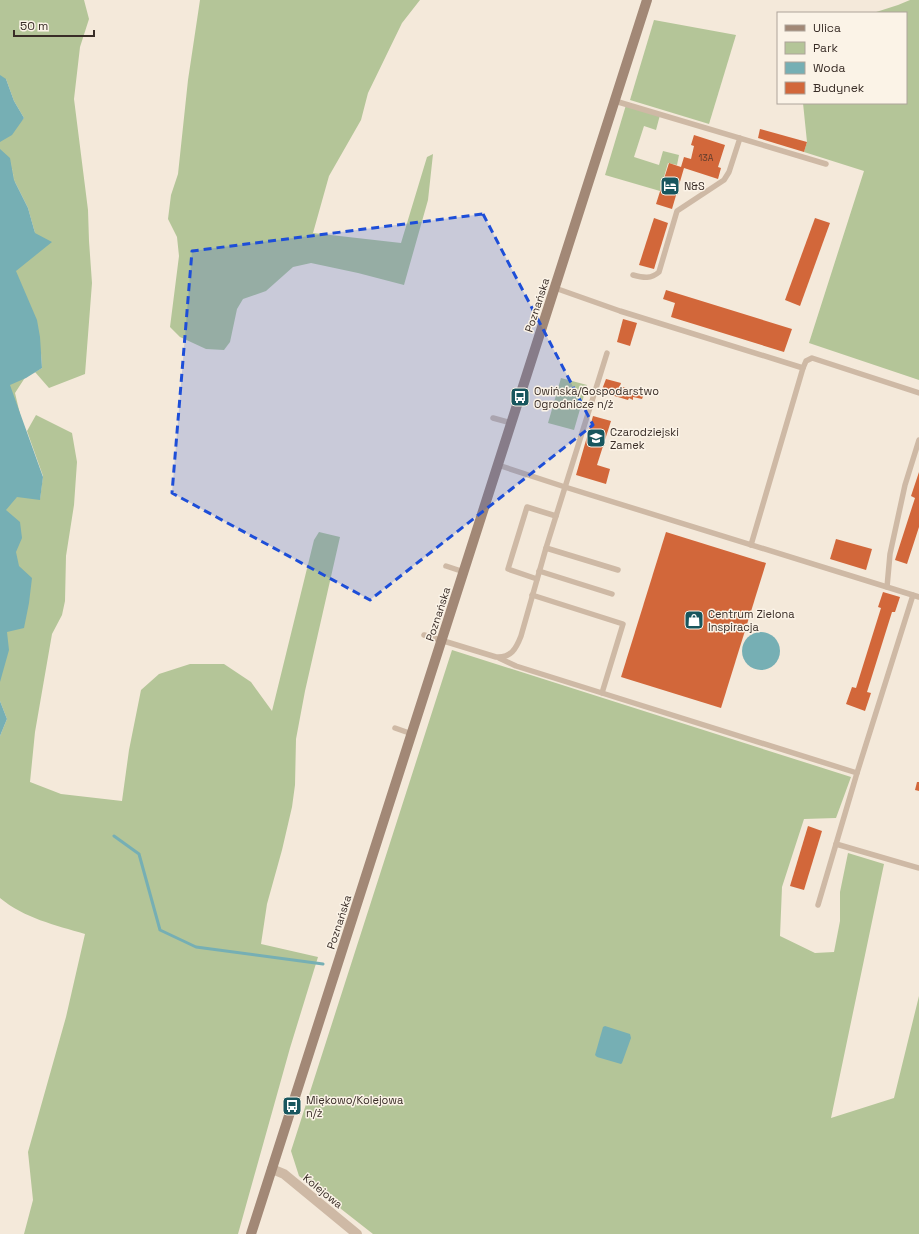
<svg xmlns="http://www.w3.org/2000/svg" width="919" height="1234" viewBox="0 0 919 1234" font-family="'Space Grotesk',sans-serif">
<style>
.green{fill:#b4c598;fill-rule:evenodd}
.water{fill:#76afb4}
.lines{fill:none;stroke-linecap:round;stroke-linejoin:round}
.stream{stroke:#76afb4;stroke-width:3}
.building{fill:#d2673a}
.lane{stroke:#ceb9a5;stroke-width:5.5}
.street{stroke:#ceb9a5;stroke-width:10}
.secondary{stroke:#a28876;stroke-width:10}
.marked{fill:#1d4ed8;fill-opacity:0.2;stroke:#1d4ed8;stroke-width:3;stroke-dasharray:8 5;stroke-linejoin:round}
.labels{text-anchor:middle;stroke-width:3;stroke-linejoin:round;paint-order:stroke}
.number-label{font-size:9px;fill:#5f3c2c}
.poi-label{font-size:11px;fill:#392d27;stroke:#fbf3e7;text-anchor:start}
.street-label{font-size:11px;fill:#392d27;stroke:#fbf3e7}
</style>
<rect width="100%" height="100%" fill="#f4e9da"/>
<g class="green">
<path d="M0 0H84L89 19 80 47 74 99 88 210 89 241 92 283 85 374 49 388 35 372 42 368 41 353 15 393 40 499 43 476 27 431 36 415 72 433 77 462 74 505 66 556 65 601 62 615 52 634 35 732 30 782 61 794 122 801 129 750 141 690 159 674 190 664H224L251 682 272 711 314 540 319 532 340 537 305 691 296 739 295 785 292 807 282 850 267 904 261 944 318 957 290 1048 238 1234H24L33 1200 28 1152 66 1017 85 934C55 925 24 918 0 898V736L7 719 0 701ZM6 79 14 101 24 118 4 139ZM10 158 14 180 28 208 35 233 18 200Z"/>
<path d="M200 0H420L402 23 368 93 361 120 329 176 313 233 401 243 427 157 433 154 428 200 404 285 358 273 311 263 293 267 266 291 243 299 237 309 230 342 224 350 206 349 180 337 170 327 179 256 177 237 168 219 171 195 178 174 188 80Z"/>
<path d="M910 0H919V380L809 343 864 171 804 152 807 142 803 103H906V13H873L898 5Z"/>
<path d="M654 20 736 35 709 124 630 100Z"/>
<path d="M626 105 660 115 656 130 644 126 634 157 659 165 663 151 679 155 677 165 668 163 660 191 605 175Z"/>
<path d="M561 378 587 385 574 430 548 423Z"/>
<path d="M452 650 851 777 836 818 804 819 782 887 780 936 815 953 834 952 840 921V892L848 853 884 864 831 1118 894 1098 919 996V1234H373L299 1176 291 1151Z"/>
</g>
<g class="water">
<path d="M0 75 6 79 14 101 24 118 12 135 0 142Z"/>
<path d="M0 149 10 158 14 180 28 208 35 233 52 242 16 271 37 320 40 337 42 368 26 378 10 385 43 477 40 500 17 497 6 510 20 522 22 538 16 552 19 566 32 578 29 603 24 628 7 632 9 650 0 682Z"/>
<circle cx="761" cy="651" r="19"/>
<path d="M0 701 7 719 0 736Z"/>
<path d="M605 1026 630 1034 631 1038 622 1063 621 1064 597 1057 595 1055 603 1027Z"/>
</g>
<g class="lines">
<path class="stream" d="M114 836 139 854 160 930 196 947 323 964"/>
</g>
<g class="building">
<path d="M760 129 807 142 804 152 758 138Z"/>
<path d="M694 135 725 145 718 167 721 168 718 179 684 168 672 209 656 204 669 163 681 167 684 157 691 159 694 146 691 145Z"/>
<path d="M654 218 668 223 654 269 639 265Z"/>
<path d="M815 218 830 223 800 306 785 300Z"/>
<path d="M666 290 792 329 784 352 671 317 675 303 663 299Z"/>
<path d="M623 319 637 323 630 346 617 342Z"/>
<path d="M606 379 621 383 620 386 644 394 642 399 633 397V400L629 398 628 400 601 392Z"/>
<path d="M593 416 611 421 597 465 610 469 606 484 576 475Z"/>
<path d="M919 472V527L907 564 895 560 915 498 911 496Z"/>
<path d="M666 532 766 563 721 708 621 677Z"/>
<path d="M836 539 872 549 866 570 830 559Z"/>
<path d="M883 592 900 597 895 612H892L867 692 871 693 865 711 846 704 852 687 856 688 881 608 878 607Z"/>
<path d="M917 782H919V791L915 790Z"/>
<path d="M808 826 822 831 804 890 790 886Z"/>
</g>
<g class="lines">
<g class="lane">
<path d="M615 101 826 164"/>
<path d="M633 275C644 278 651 279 659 272L677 211 724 180 729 172 740 138"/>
<path d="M555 288 620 311 803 368 751 545"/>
<path d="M803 368 806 361 812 358 919 393"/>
<path d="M493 418 511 423"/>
<path d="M498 465 565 487 919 597"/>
<path d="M546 548 618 570"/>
<path d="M446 566 464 572"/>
<path d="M539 571 612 594"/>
<path d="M537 579 508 569 527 507 556 516"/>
<path d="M887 587 890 554 905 485 919 440"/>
<path d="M424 635 496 657C511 658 516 649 521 636L546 548 607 353"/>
<path d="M499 658 516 666 602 693 623 624 532 595"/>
<path d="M602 693 857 773"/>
<path d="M395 728 412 734"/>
<path d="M836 844 919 868"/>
<path d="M818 905 857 773 913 595"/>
</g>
<path class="street" d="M272 1169 284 1174 357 1234"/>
<path class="secondary" d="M251 1234 647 0"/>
</g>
<path class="marked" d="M483 214 593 425 370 600 172 493 192 251Z"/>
<defs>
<g id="hotel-square" transform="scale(1)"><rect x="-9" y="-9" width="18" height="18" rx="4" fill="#18565e" stroke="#fbf3e7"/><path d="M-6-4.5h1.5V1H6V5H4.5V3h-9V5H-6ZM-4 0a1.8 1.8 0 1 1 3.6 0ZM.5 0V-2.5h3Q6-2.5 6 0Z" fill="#fff"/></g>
<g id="bus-square" transform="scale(1)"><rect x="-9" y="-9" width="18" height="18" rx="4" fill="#18565e" stroke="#fbf3e7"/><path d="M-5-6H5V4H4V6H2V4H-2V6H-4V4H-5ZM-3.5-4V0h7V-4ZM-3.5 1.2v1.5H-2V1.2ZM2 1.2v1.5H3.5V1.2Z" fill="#fff"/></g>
<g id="school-square" transform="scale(1)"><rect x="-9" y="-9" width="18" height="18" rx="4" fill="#18565e" stroke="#fbf3e7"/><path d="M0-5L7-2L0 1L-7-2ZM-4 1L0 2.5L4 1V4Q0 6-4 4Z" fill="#fff"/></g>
<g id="shop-square" transform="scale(1)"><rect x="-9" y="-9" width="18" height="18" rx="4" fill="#18565e" stroke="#fbf3e7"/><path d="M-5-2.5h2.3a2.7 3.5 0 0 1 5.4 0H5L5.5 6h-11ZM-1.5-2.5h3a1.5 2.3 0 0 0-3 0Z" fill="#fff"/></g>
</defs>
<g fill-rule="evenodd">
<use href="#hotel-square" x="670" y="186"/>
<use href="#bus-square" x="520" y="397"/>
<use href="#school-square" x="596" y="438"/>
<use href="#shop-square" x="694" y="620"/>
<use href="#bus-square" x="292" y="1106"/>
</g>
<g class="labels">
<g class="number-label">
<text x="706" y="161">13A</text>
</g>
<g class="poi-label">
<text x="684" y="190">N&amp;S</text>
<text x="534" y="395">Owińska/Gospodarstwo<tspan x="534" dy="13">Ogrodnicze n/ż</tspan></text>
<text x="610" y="436">Czarodziejski<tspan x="610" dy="13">Zamek</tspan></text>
<text x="708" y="618">Centrum Zielona<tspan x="708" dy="13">Inspiracja</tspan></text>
<text x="306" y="1104">Miękowo/Kolejowa<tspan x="306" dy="13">n/ż</tspan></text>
</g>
<g class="street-label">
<text transform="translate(537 305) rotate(-72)" y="4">Poznańska</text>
<text transform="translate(438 614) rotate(-72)" y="4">Poznańska</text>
<text transform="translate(339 922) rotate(-72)" y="4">Poznańska</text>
<text transform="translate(323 1191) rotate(39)" y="4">Kolejowa</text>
</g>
</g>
<rect x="777" y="12" width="130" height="92" fill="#fbf3e7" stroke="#ada49a"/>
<rect x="785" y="25" width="20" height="6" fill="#a28876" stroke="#ada49a"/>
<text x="813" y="32" font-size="12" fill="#392d27">Ulica</text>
<rect x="785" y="42" width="20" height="12" fill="#b4c598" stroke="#ada49a"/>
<text x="813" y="52" font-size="12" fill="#392d27">Park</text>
<rect x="785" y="62" width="20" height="12" fill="#76afb4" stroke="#ada49a"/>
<text x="813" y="72" font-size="12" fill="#392d27">Woda</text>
<rect x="785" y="82" width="20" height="12" fill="#d2673a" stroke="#ada49a"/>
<text x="813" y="92" font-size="12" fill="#392d27">Budynek</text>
<path d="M14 30v6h80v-6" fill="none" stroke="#392d27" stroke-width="2"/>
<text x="20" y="30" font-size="12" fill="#392d27" stroke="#fbf3e7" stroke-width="3" paint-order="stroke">50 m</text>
</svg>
